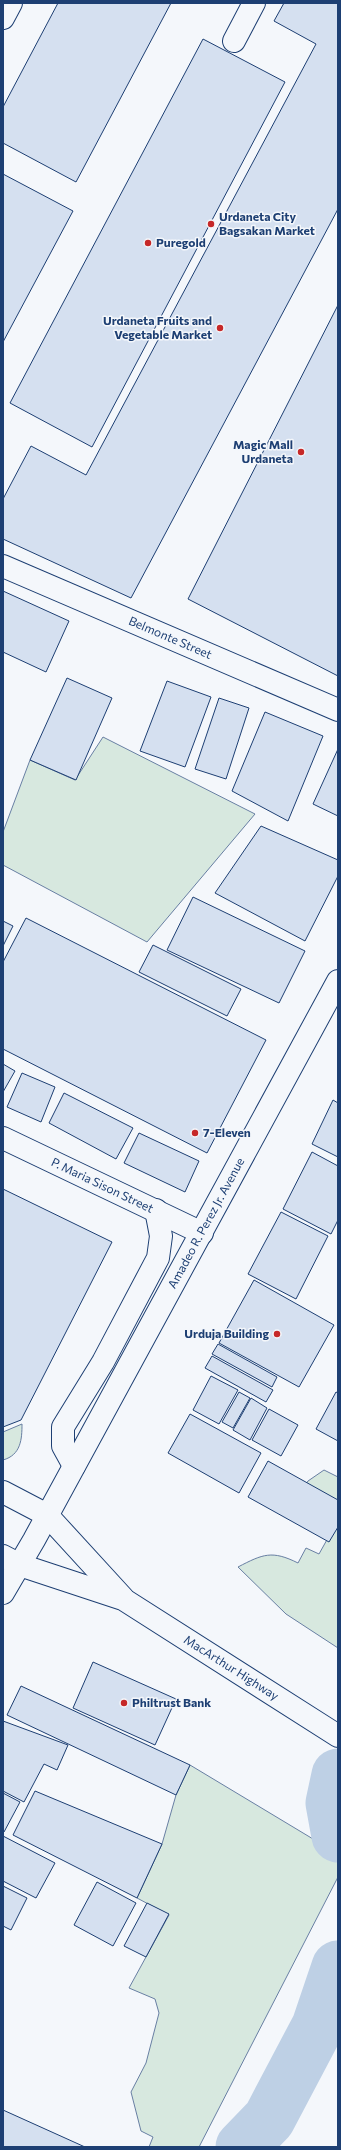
<svg xmlns="http://www.w3.org/2000/svg" width="341" height="2150" viewBox="0 0 341 2150" font-family="Commissioner,sans-serif">
<style>
.green{fill:#d7e8df;stroke:#687fa3}
.lines{fill:none;stroke-linecap:round;stroke-linejoin:round}
.river{stroke:#bed0e5;stroke-width:53}
.building{fill:#d5e0f0;stroke:#1d3f73}
.minor-casing{stroke:#1d3f73;stroke-width:24}
.major-casing{stroke:#1d3f73;stroke-width:24}
.minor{stroke:#f4f7fb;stroke-width:22}
.major{stroke:#f4f7fb;stroke-width:22}
.poi-dot{fill:#c62828;stroke:#f4f7fb;stroke-width:1.5}
.labels{text-anchor:middle;stroke-width:3;stroke-linejoin:round;paint-order:stroke}
.poi-label{font-size:12px;font-weight:bold;fill:#1d3f73;stroke:#f4f7fb;text-anchor:start}
.street-label{font-size:12px;fill:#1d3f73;stroke:#f4f7fb}
</style>
<rect width="100%" height="100%" fill="#f4f7fb"/>
<g class="green">
<path d="M103 737 255 814 147 942 3 865V832L30 760 75 780Z"/>
<path d="M22 1424C22 1439 21 1455 3 1460V1432Z"/>
<path d="M324 1470 338 1477V1518L297 1496 308 1481Z"/>
<path d="M338 1520V1648L286 1614 238 1567C263 1554 272 1550 298 1563L306 1548 319 1554Z"/>
<path d="M190 1765 338 1854V1877L199 2147H149L153 2137 141 2131 131 2092 146 2063 159 2013 155 1999 129 1988 169 1915 137 1898 162 1844 176 1795Z"/>
</g>
<g class="lines">
<g class="river">
<path d="M338 1775 332 1803 338 1836"/>
<path d="M242 2147 269 2119 318 2026 338 1967"/>
</g>
</g>
<g class="building">
<path d="M58 3H171L76 182 3 143V107Z"/>
<path d="M284 3H338V209L131 598 3 539V499L31 446 86 475 316 44 274 21Z"/>
<path d="M203 39 285 82 92 447 10 403Z"/>
<path d="M3 174 73 211 3 342Z"/>
<path d="M338 305V676L188 599Z"/>
<path d="M3 591 69 621 46 672 3 652Z"/>
<path d="M67 678 112 698 76 780 30 760Z"/>
<path d="M167 681 211 697 185 767 140 751Z"/>
<path d="M219 698 249 708 226 779 195 769Z"/>
<path d="M265 712 323 736 288 821 232 791Z"/>
<path d="M338 749V816L313 804Z"/>
<path d="M261 826 338 860V876L305 941 215 893Z"/>
<path d="M193 897 305 951 279 1003 167 950Z"/>
<path d="M26 918 266 1040 207 1153 3 1049V962Z"/>
<path d="M3 921 13 926 3 946Z"/>
<path d="M153 945 241 989 227 1016 139 972Z"/>
<path d="M3 1064 15 1071 3 1092Z"/>
<path d="M22 1073 55 1087 41 1122 7 1107Z"/>
<path d="M64 1093 133 1128 116 1159 49 1123Z"/>
<path d="M333 1100 338 1103V1157L312 1144Z"/>
<path d="M139 1133 199 1161 185 1192 124 1163Z"/>
<path d="M312 1152 338 1166V1220L331 1234 283 1209Z"/>
<path d="M3 1189 112 1242 21 1420 3 1427Z"/>
<path d="M281 1212 328 1236 296 1299 248 1274Z"/>
<path d="M254 1280 334 1325 299 1387 219 1343Z"/>
<path d="M218 1344 277 1377 272 1387 212 1354Z"/>
<path d="M212 1356 273 1390 266 1402 205 1368Z"/>
<path d="M211 1376 238 1390 219 1424 193 1410Z"/>
<path d="M239 1392 250 1398 233 1428 222 1422Z"/>
<path d="M336 1392 338 1393V1441L316 1429Z"/>
<path d="M251 1398 267 1408 250 1440 233 1430Z"/>
<path d="M269 1409 298 1425 281 1456 252 1440Z"/>
<path d="M190 1414 261 1453 239 1493 168 1453Z"/>
<path d="M268 1461 338 1500V1527L329 1542 248 1497Z"/>
<path d="M93 1662 176 1699 155 1745 73 1708Z"/>
<path d="M21 1686 190 1765 176 1795 7 1715Z"/>
<path d="M3 1721 68 1745 57 1770 44 1764 24 1802 3 1791Z"/>
<path d="M35 1791 162 1844 137 1898 13 1835Z"/>
<path d="M3 1793 20 1802 4 1832 3 1831Z"/>
<path d="M3 1836 55 1863 36 1898 3 1881Z"/>
<path d="M97 1882 136 1903 113 1946 74 1925Z"/>
<path d="M3 1886 27 1898 11 1930 3 1926Z"/>
<path d="M147 1903 169 1914 146 1957 124 1946Z"/>
<path d="M3 2110 85 2147H3Z"/>
</g>
<g class="lines">
<g class="minor-casing">
<g id="minor">
<path d="M234 41 254 3"/>
<path id="s1" d="M3 566 338 710"/>
</g>
</g>
<g class="major-casing">
<g id="major">
<path d="M3 18 11 3"/>
<path id="s2" d="M3 1138 202 1233"/>
<path d="M74 1466 63 1446V1427L103 1362 158 1258 161 1236 156 1210"/>
<path d="M3 1492 47 1515 123 1598"/>
<path id="s3" d="M3 1556 20 1565 123 1599 338 1736"/>
<path id="s4" d="M3 1593 34 1540 338 981"/>
</g>
</g>
<use href="#minor" class="minor"/>
<use href="#major" class="major"/>
</g>
<g class="poi-dot">
<circle cx="211" cy="224" r="4"/>
<circle cx="148" cy="243" r="4"/>
<circle cx="220" cy="328" r="4"/>
<circle cx="301" cy="452" r="4"/>
<circle cx="195" cy="1133" r="4"/>
<circle cx="277" cy="1334" r="4"/>
<circle cx="124" cy="1703" r="4"/>
</g>
<g class="labels">
<g class="poi-label">
<text x="219" y="221">Urdaneta City<tspan x="219" dy="14">Bagsakan Market</tspan></text>
<text x="156" y="247">Puregold</text>
<text x="212" y="325" text-anchor="end">Urdaneta Fruits and<tspan x="212" dy="14">Vegetable Market</tspan></text>
<text x="293" y="449" text-anchor="end">Magic Mall<tspan x="293" dy="14">Urdaneta</tspan></text>
<text x="203" y="1137">7-Eleven</text>
<text x="269" y="1338" text-anchor="end">Urduja Building</text>
<text x="132" y="1707">Philtrust Bank</text>
</g>
<g class="street-label">
<text dy="4" stroke="none"><textPath href="#s1" startOffset="182">Belmonte Street</textPath></text>
<text dy="4" stroke="none"><textPath href="#s2" startOffset="110">P. Maria Sison Street</textPath></text>
<text dy="4" stroke="none"><textPath href="#s4" startOffset="422">Amadeo R. Perez Jr. Avenue</textPath></text>
<text dy="4" stroke="none"><textPath href="#s3" startOffset="256">MacArthur Highway</textPath></text>
</g>
</g>
<rect width="341" height="2150" fill="none" stroke="#1d3f73" stroke-width="8"/>
</svg>
